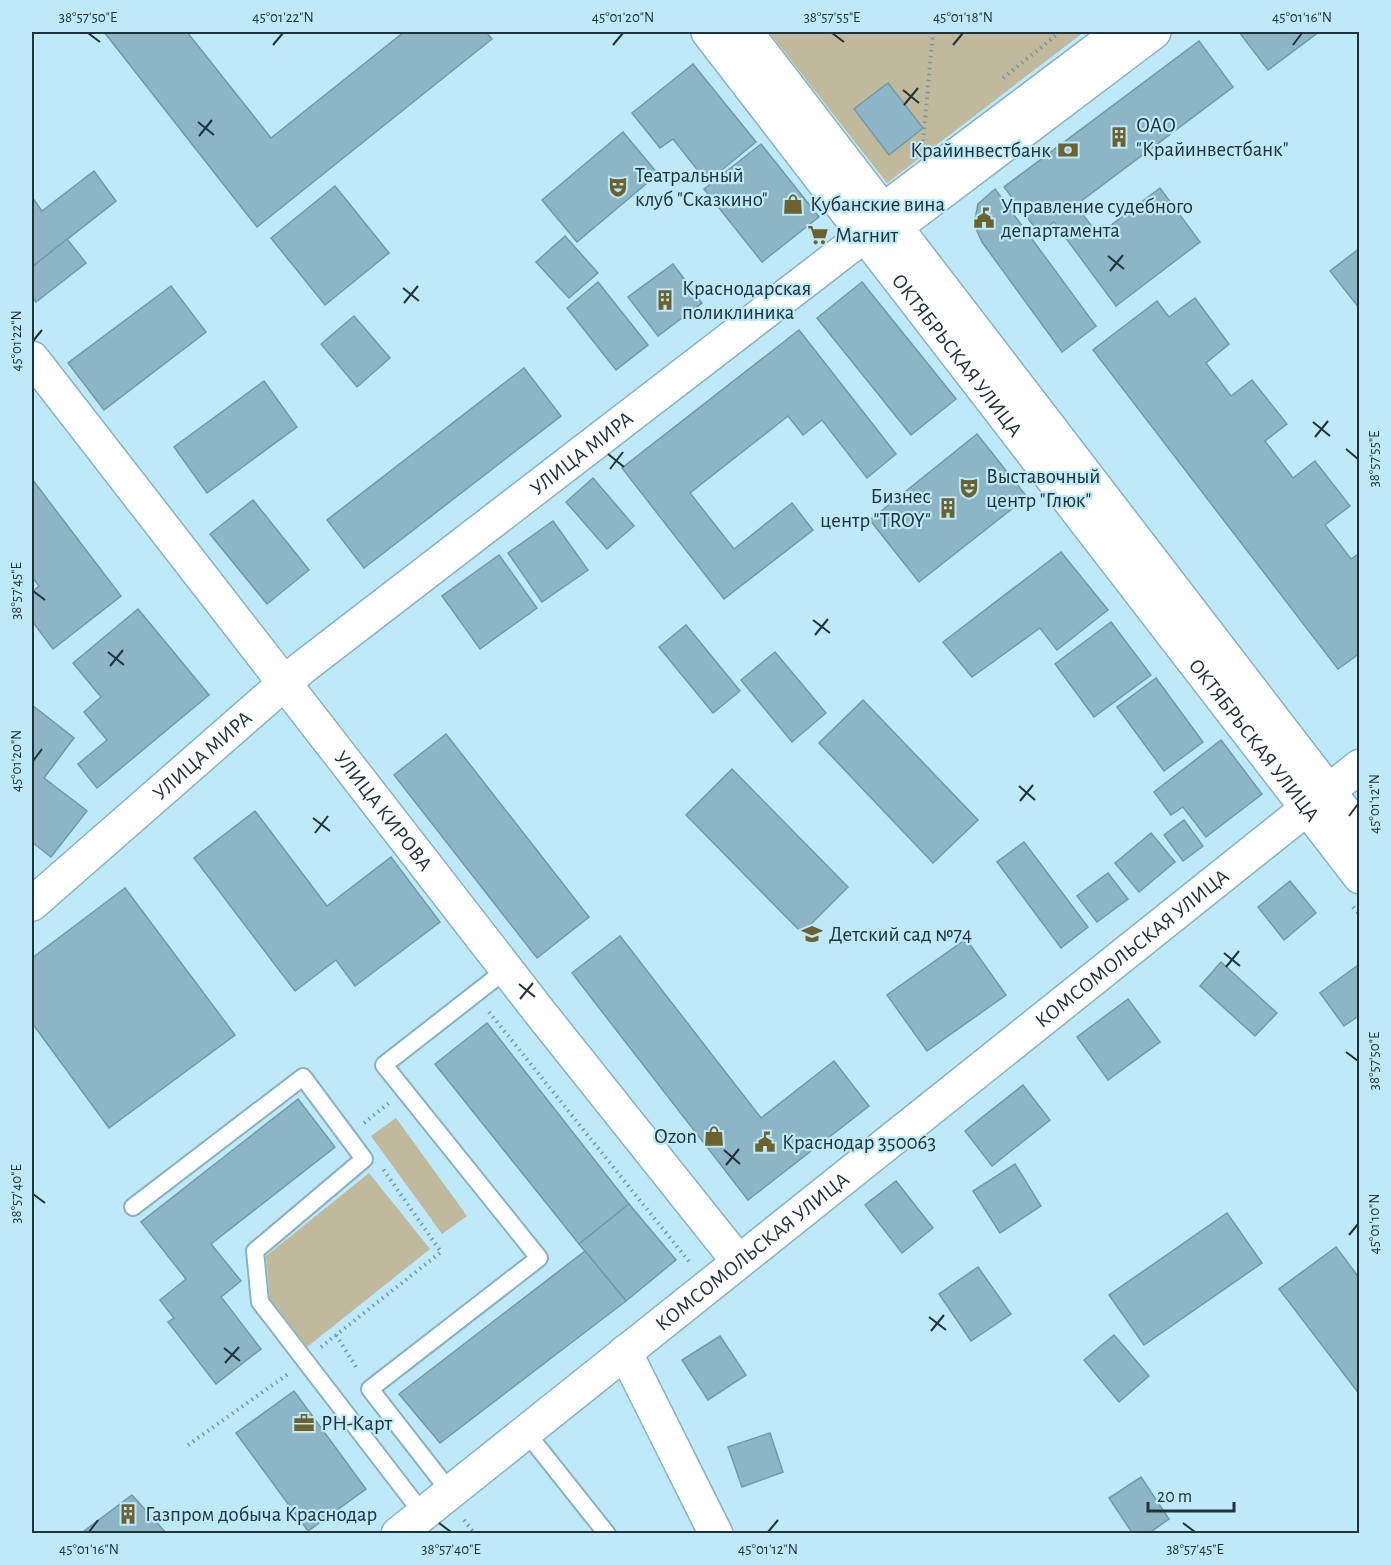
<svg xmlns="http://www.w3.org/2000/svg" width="1391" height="1565" viewBox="0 0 1391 1565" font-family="'Alegreya Sans',sans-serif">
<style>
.park{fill:#c0b99c}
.building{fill:#8cb6c5;stroke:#709aa8;stroke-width:1.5}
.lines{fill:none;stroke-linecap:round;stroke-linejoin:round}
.service-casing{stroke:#88b2c1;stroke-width:20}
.minor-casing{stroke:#88b2c1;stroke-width:36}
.tertiary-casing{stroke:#88b2c1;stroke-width:36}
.secondary-casing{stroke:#88b2c1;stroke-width:36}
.path{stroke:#7797a3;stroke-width:4;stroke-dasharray:1.5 4.5;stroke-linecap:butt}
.service{stroke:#fff;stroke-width:16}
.minor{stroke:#fff;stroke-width:33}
.tertiary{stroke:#fff;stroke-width:33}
.secondary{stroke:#fff;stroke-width:33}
.ticks{fill:none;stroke:#213238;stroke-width:2}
.labels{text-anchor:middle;stroke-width:4.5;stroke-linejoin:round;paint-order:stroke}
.poi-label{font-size:21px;fill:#213238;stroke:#bde9f9;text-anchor:start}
.street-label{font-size:21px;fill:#213238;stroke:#bde9f9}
.neatline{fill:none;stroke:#213238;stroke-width:2}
.ticks-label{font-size:15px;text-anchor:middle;fill:#213238}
</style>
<rect width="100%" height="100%" fill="#bde9f9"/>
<g class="park">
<path d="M769 32H1084L887 183Z"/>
<path d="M396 1118 467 1216 442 1234 371 1136Z"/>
<path d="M369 1173 430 1249 307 1347 270 1299 266 1256Z"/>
</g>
<g class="building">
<path d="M104 32H187L271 138 404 32H486L492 39 257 227Z"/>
<path d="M1239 32H1319L1268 70Z"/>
<path d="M1199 41 1233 87 1076 205 1098 235 1160 188 1200 242 1116 306 1054 222 1039 233 1004 187Z"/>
<path d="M693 64 756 142 707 182 673 139 660 148 632 113Z"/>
<path d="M888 83 923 128 889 155 854 109Z"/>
<path d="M623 132 658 174 577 242 542 200Z"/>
<path d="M761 144 819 217 762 262 704 189Z"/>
<path d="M94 171 116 201 32 267V197L42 211Z"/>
<path d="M335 186 389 253 325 305 271 238Z"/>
<path d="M995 189 1096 326 1062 352 982 242 974 224 978 204Z"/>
<path d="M565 236 598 273 569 298 536 262Z"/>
<path d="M67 239 86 263 36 302 32 297V267Z"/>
<path d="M1360 248V309L1330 271Z"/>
<path d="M673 264 702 303 658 336 628 297Z"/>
<path d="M598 282 648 345 616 370 567 308Z"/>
<path d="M862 282 956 399 911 435 817 318Z"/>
<path d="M171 286 206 332 104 410 68 363Z"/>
<path d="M1195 298 1229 344 1206 363 1231 396 1252 380 1287 424 1265 441 1293 478 1315 461 1350 506 1325 525 1351 559 1360 553V653L1338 669 1093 350 1157 301 1169 317Z"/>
<path d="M354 316 390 358 357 387 321 344Z"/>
<path d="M799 330 896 454 867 478 822 420 803 435 788 416 690 493 734 549 792 503 813 530 724 599 622 468Z"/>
<path d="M524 368 561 416 364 568 327 520Z"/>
<path d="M264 381 297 427 207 493 174 447Z"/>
<path d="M977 434 1027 497 919 582 870 520Z"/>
<path d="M593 478 634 526 607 549 566 502Z"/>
<path d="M32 479 121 596 53 649 32 621V592L39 586 32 577Z"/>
<path d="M253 500 309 570 267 604 210 534Z"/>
<path d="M553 521 588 570 542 602 508 553Z"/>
<path d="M1061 552 1108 610 1057 650 1040 628 972 677 943 642Z"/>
<path d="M499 555 537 608 480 649 442 596Z"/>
<path d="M138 609 209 695 97 788 78 764 107 740 84 712 101 697 73 663Z"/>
<path d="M1111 622 1151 675 1094 717 1055 664Z"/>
<path d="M686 625 740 691 713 713 659 647Z"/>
<path d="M775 652 826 713 792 742 741 680Z"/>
<path d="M1156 678 1203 742 1164 771 1117 707Z"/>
<path d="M863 700 978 820 933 863 819 743Z"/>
<path d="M32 705 74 738 44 778 87 811 51 857 32 842Z"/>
<path d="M446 734 589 917 537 958 394 775Z"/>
<path d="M1221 740 1262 794 1206 837 1183 807 1171 815 1154 792Z"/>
<path d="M732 769 848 887 802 933 686 815Z"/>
<path d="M255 811 327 906 391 857 440 922 355 986 336 960 295 991 194 858Z"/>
<path d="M1184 820 1203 846 1183 861 1164 835Z"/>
<path d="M1151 833 1175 862 1139 892 1115 863Z"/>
<path d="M1024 842 1088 927 1061 948 997 862Z"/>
<path d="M1108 873 1128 899 1097 922 1077 896Z"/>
<path d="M1290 881 1316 913 1284 940 1258 907Z"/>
<path d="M125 888 235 1035 109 1128 32 1023V958Z"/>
<path d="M620 936 761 1118 834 1061 869 1106 748 1200 572 973Z"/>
<path d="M966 939 1006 995 927 1051 887 995Z"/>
<path d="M1221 962 1277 1013 1255 1036 1200 986Z"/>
<path d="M1357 966 1360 969V1015L1344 1026 1320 993Z"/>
<path d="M1128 999 1160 1042 1108 1080 1077 1037Z"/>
<path d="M487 1023 629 1204 579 1244 435 1064Z"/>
<path d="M1023 1085 1050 1120 992 1166 965 1131Z"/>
<path d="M298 1099 335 1147 211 1244 241 1281 221 1297 261 1349 216 1384 168 1322 174 1318 160 1300 186 1279 141 1222Z"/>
<path d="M1015 1164 1041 1206 1000 1233 973 1191Z"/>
<path d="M896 1181 933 1228 902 1253 865 1205Z"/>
<path d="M629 1204 676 1260 626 1301 579 1244Z"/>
<path d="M1227 1213 1262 1263 1144 1345 1109 1295Z"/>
<path d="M1336 1247 1360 1279V1395L1279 1289Z"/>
<path d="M585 1251 626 1301 440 1443 399 1394Z"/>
<path d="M978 1267 1011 1314 971 1341 939 1294Z"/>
<path d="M1114 1335 1149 1376 1119 1402 1084 1360Z"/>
<path d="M720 1336 746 1375 708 1400 682 1360Z"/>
<path d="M294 1391 366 1489 308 1531 236 1433Z"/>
<path d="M770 1433 783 1472 742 1487 728 1447Z"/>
<path d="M1141 1477 1169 1519 1148 1534H1133L1109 1498Z"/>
<path d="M132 1495 167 1534H80Z"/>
</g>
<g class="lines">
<g class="service-casing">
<g id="service">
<path d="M133 1207 303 1077 364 1159 255 1251 260 1302 423 1514"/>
<path d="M526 1432 607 1534"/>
<path d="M451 1493 370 1389 539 1258 384 1065 507 969"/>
</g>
</g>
<g class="minor-casing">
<path id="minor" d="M625 1352 716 1534"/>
</g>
<g class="tertiary-casing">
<g id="tertiary">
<path id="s1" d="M708 32 1360 877"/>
<path d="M861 227 1120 32"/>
<path id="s2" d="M32 358 542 1015 738 1261"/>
<path id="s3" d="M398 1534 1360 766"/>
</g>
</g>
<g class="secondary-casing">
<g id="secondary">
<path d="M746 32 1360 832"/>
<path id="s4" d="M32 904 302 668 865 235 897 226 1154 32"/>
</g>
</g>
<g class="path">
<path d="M1003 78 1060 32"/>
<path d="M923 141 933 32"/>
<path d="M1353 907 1360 915"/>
<path d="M489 1012 691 1264"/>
<path d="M364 1123 389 1103"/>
<path d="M336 1335 358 1370"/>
<path d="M321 1347 441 1252 383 1169"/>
<path d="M188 1445 288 1374"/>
<path d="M464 1520 475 1534"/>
</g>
<use href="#service" class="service"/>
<use href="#minor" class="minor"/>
<use href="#tertiary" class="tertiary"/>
<use href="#secondary" class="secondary"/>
</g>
<path class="ticks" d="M88 33 100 42M832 33 844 42M273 45 283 33M613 45 623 33M953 45 963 33M1293 45 1302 33M903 90 919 103M904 105 918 88M198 122 214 135M199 136 212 120M1108 256 1124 269M1110 271 1123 255M403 288 419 301M404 303 418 286M33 341 42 330M1313 422 1330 436M1315 437 1328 421M1346 449 1358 459M608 454 624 467M610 469 623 452M33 591 45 600M813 620 830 633M815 635 828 619M108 652 124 665M110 666 123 650M33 761 42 749M1019 786 1035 800M1020 801 1033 785M1349 816 1358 804M313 818 330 831M315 833 328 816M1224 953 1240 966M1226 967 1239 951M519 984 535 997M520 999 533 983M1346 1052 1358 1061M724 1150 740 1164M726 1165 739 1149M33 1194 45 1203M1349 1235 1358 1224M929 1317 946 1330M931 1331 944 1315M224 1348 240 1361M225 1363 239 1347M439 1523 451 1532M1183 1523 1195 1532M89 1532 98 1520M768 1532 778 1520"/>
<defs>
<g id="building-bare" transform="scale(1.62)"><path d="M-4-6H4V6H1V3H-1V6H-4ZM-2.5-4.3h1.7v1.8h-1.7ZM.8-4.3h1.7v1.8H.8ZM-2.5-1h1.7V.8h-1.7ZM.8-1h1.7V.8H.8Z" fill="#6d622e" stroke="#bde9f9" stroke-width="2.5" paint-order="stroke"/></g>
<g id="bank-bare" transform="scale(1.62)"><path d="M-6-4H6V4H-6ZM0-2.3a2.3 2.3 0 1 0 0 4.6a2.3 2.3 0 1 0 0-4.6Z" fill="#6d622e" stroke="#bde9f9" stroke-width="2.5" paint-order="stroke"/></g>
<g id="theatre-bare" transform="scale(1.62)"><path d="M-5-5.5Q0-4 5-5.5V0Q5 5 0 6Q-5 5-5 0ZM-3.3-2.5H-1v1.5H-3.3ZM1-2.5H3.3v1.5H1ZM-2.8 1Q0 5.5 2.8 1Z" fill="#6d622e" stroke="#bde9f9" stroke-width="2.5" paint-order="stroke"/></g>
<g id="shop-bare" transform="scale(1.62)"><path d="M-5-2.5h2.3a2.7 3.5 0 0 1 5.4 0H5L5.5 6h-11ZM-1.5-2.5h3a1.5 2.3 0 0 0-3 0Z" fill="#6d622e" stroke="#bde9f9" stroke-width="2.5" paint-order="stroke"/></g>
<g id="civic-bare" transform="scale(1.62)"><path d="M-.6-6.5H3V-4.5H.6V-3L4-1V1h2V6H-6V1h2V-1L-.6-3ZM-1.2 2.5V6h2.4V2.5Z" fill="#6d622e" stroke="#bde9f9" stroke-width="2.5" paint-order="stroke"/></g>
<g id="supermarket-bare" transform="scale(1.62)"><path d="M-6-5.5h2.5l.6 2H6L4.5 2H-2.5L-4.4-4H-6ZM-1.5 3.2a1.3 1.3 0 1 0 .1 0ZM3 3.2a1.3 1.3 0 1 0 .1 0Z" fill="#6d622e" stroke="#bde9f9" stroke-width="2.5" paint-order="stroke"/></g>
<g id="school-bare" transform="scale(1.62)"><path d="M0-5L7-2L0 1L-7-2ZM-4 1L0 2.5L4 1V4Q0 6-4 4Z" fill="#6d622e" stroke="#bde9f9" stroke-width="2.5" paint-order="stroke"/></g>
<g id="office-bare" transform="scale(1.62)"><path d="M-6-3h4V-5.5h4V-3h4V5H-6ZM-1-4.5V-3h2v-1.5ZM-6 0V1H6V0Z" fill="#6d622e" stroke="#bde9f9" stroke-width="2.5" paint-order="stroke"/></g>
</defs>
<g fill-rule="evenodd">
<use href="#building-bare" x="1119" y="137"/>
<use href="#bank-bare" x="1068" y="150"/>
<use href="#theatre-bare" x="618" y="187"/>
<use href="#shop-bare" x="793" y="204"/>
<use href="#civic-bare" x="984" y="218"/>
<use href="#supermarket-bare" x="818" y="235"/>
<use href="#building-bare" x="665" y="300"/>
<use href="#theatre-bare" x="969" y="488"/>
<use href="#building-bare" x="948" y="508"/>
<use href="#school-bare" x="812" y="934"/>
<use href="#shop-bare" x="714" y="1136"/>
<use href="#civic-bare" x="765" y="1142"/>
<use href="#office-bare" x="304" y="1423"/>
<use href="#building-bare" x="128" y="1514"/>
</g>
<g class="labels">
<g class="poi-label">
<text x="1136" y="132">ОАО<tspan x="1136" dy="24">"Крайинвестбанк"</tspan></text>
<text x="1051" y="157" text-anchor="end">Крайинвестбанк</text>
<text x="635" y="182">Театральный<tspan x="635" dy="24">клуб "Сказкино"</tspan></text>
<text x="810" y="211">Кубанские вина</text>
<text x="1001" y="213">Управление судебного<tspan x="1001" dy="24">департамента</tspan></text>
<text x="835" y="242">Магнит</text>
<text x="682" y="295">Краснодарская<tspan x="682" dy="24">поликлиника</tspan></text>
<text x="986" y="483">Выставочный<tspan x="986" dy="24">центр "Глюк"</tspan></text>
<text x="931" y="503" text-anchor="end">Бизнес<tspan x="931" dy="24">центр "TROY"</tspan></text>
<text x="829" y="941">Детский сад №74</text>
<text x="697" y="1143" text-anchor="end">Ozon</text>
<text x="782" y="1149">Краснодар 350063</text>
<text x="321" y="1430">РН-Карт</text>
<text x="145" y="1521">Газпром добыча Краснодар</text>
</g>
<g class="street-label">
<text dy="7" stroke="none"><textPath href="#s1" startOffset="408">ОКТЯБРЬСКАЯ УЛИЦА</textPath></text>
<text dy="7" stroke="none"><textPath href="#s4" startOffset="711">УЛИЦА МИРА</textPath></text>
<text dy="7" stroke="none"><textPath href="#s1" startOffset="894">ОКТЯБРЬСКАЯ УЛИЦА</textPath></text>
<text dy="7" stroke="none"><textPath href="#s4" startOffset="226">УЛИЦА МИРА</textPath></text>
<text dy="7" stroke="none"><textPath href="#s2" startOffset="573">УЛИЦА КИРОВА</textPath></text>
<text dy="7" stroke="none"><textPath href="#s3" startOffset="939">КОМСОМОЛЬСКАЯ УЛИЦА</textPath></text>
<text dy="7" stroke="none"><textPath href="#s3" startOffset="453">КОМСОМОЛЬСКАЯ УЛИЦА</textPath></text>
</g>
</g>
<rect width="1391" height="1565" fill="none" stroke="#bde9f9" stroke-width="66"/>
<path d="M1148 1502v9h86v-9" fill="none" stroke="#213238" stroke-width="3"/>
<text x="1157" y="1502" font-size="18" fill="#213238" stroke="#bde9f9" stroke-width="4.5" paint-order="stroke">20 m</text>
<rect x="33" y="33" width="1325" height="1499" class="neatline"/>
<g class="ticks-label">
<text x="88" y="22">38°57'50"E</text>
<text x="283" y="22">45°01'22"N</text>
<text x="623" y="22">45°01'20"N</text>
<text x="832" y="22">38°57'55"E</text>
<text x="963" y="22">45°01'18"N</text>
<text x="1302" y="22">45°01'16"N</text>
<text transform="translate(16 341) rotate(-90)" y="5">45°01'22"N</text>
<text transform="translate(1374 459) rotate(-90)" y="5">38°57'55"E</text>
<text transform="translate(16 591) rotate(-90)" y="5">38°57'45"E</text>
<text transform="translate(16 761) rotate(-90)" y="5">45°01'20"N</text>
<text transform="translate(1374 804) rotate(-90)" y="5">45°01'12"N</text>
<text transform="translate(1374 1061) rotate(-90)" y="5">38°57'50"E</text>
<text transform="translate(16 1194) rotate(-90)" y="5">38°57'40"E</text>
<text transform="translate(1374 1224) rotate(-90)" y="5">45°01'10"N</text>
<text x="89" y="1554">45°01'16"N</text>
<text x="451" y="1554">38°57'40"E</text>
<text x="768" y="1554">45°01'12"N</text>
<text x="1195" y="1554">38°57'45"E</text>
</g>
</svg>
